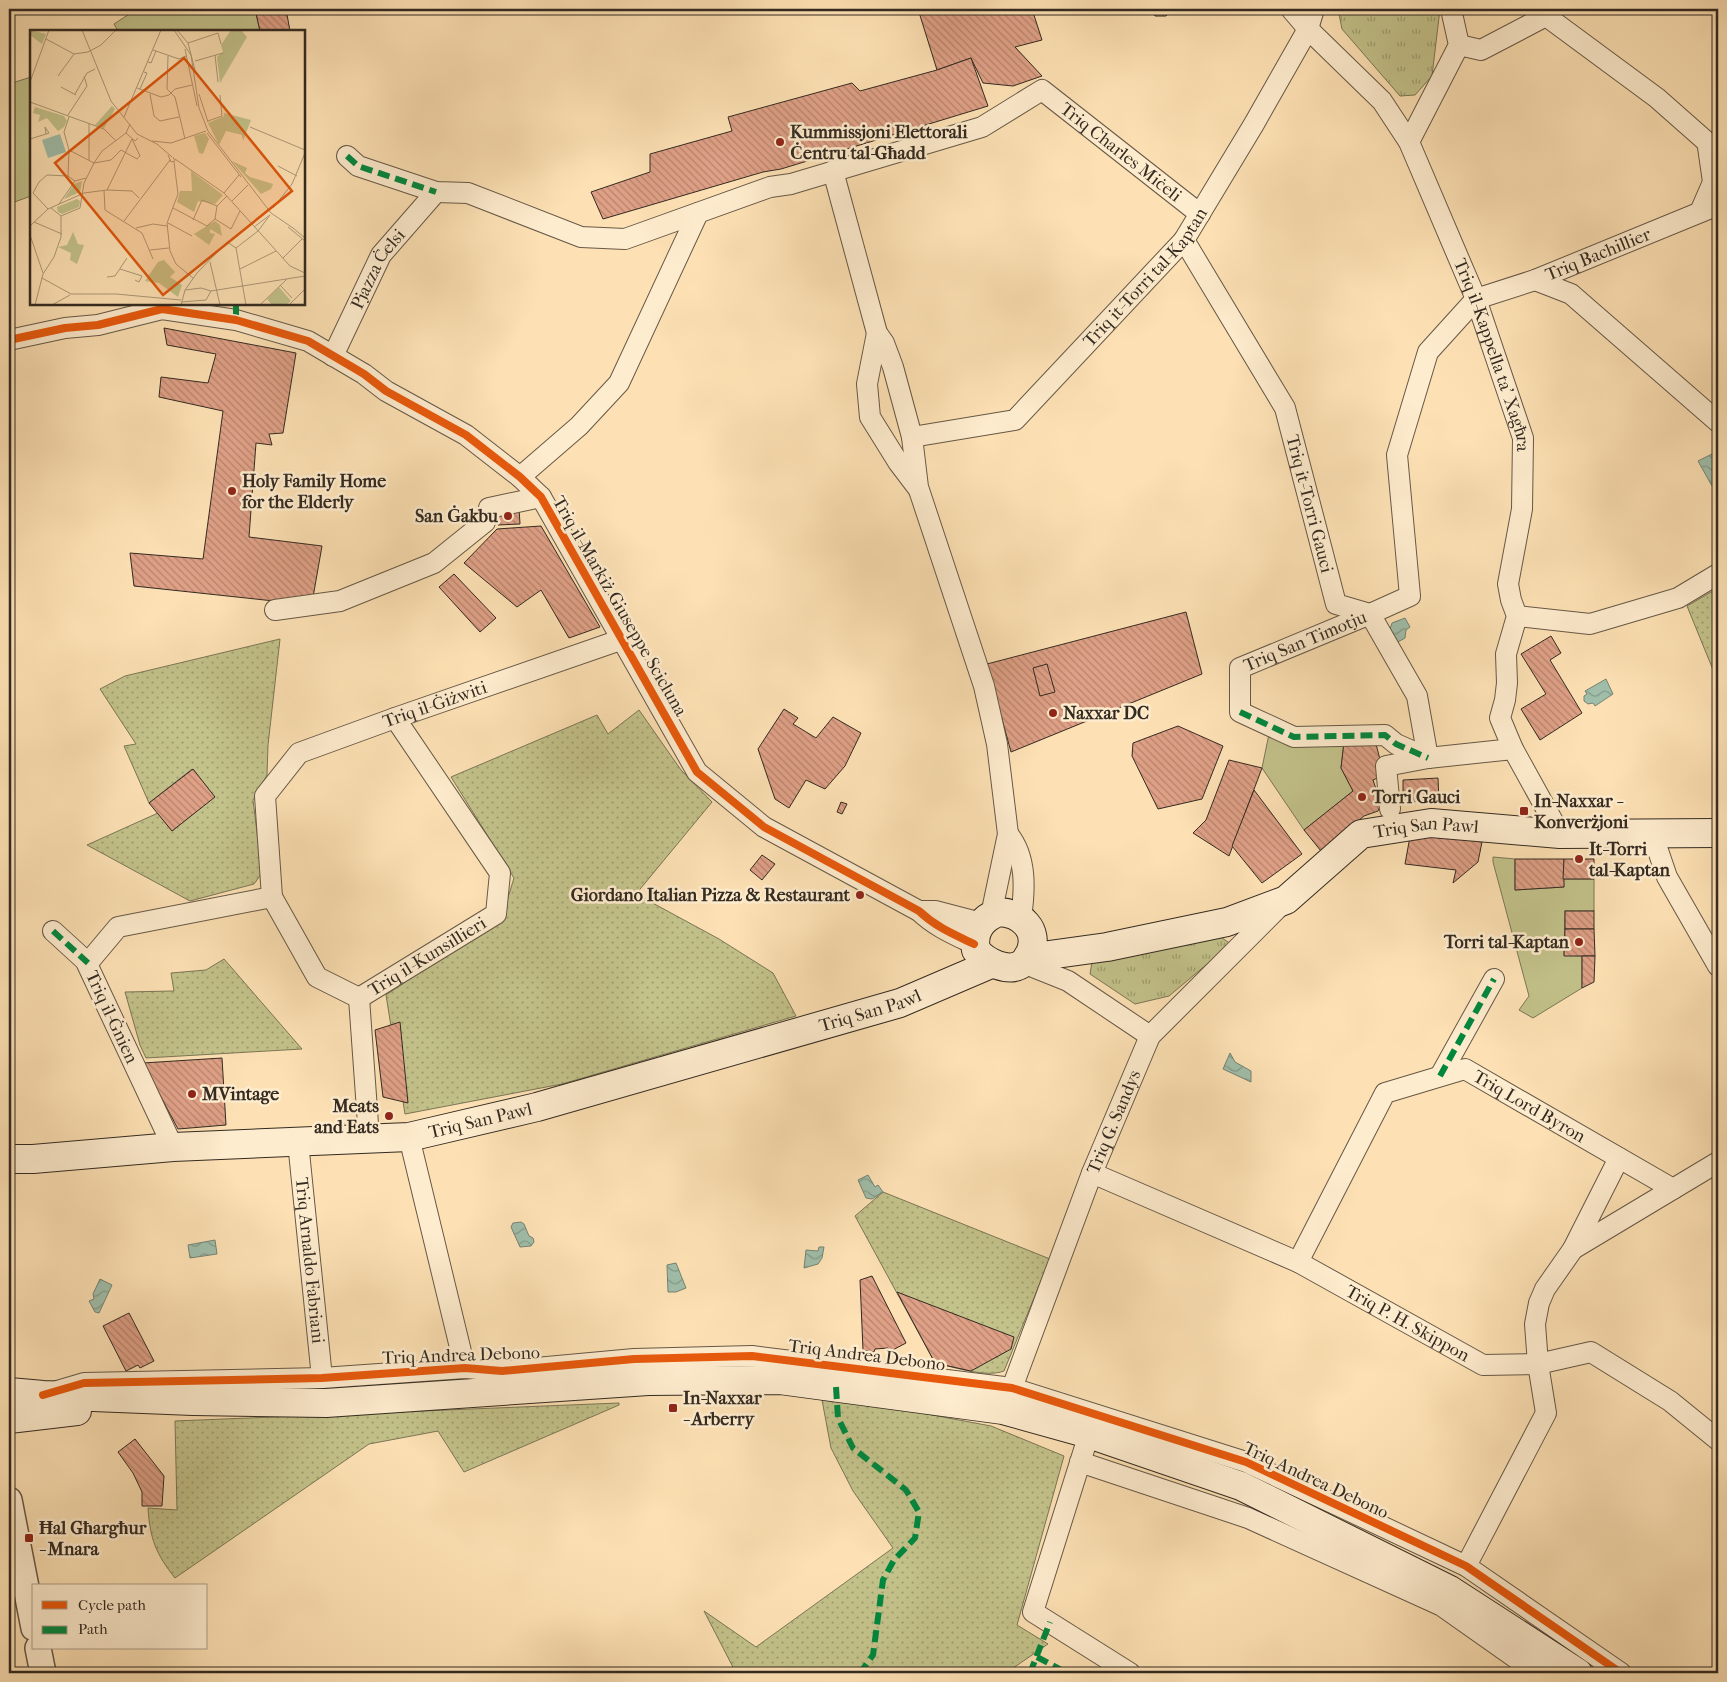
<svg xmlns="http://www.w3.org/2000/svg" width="1727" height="1682" viewBox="0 0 1727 1682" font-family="'IM FELL French Canon',serif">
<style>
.grass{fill:url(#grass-dots);stroke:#7b7656}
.park{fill:url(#park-tufts);stroke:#7b7656}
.garden{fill:#c3c28a;stroke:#7b7656}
.water{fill:url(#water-waves);stroke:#748373}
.building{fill:url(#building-back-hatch);stroke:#332a21}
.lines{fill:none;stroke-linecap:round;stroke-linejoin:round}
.minor-casing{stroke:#665846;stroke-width:22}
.tertiary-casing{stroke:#665846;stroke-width:28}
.secondary-casing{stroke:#332a21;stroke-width:30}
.minor{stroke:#feecce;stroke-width:20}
.tertiary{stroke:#feecce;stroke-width:25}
.secondary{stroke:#feecce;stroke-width:28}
.quiet{stroke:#00873e;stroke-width:6;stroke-dasharray:12 6;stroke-linecap:butt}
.cycleway-casing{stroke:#feecce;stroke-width:11}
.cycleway{stroke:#e8590c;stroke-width:8}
.poi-dot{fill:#8f2418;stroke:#feecce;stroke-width:2}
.labels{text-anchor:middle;stroke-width:5;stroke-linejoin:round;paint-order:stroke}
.poi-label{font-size:18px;font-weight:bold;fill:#332a21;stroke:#feecce;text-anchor:start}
.street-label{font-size:18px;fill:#332a21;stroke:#feecce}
.inset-road{fill:none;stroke:#ac9879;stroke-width:1}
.view{fill:#df570d;fill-opacity:0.15;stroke:#df570d;stroke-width:2.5}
.inset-edge{fill:none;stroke:#332a21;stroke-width:2.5}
</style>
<defs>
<pattern id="grass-dots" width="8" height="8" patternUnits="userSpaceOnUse" patternTransform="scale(1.25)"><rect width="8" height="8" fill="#c3c28a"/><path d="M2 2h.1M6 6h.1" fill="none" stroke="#9f9e70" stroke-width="1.8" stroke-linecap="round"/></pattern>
<pattern id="park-tufts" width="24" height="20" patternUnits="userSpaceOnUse" patternTransform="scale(1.25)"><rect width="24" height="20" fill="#c3c28a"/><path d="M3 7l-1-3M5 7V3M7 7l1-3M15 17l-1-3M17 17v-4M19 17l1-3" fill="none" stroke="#9f9e70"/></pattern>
<pattern id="water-waves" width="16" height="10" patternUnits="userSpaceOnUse" patternTransform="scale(1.25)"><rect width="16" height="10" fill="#a0beaa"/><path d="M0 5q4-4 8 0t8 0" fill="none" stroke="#839b8a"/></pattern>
<pattern id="building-back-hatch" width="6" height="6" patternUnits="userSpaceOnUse" patternTransform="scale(1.25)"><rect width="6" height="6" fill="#dfa086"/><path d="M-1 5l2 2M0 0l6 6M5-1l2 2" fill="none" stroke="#b5836d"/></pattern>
</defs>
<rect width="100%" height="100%" fill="#fde1b4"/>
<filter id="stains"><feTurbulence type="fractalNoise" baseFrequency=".004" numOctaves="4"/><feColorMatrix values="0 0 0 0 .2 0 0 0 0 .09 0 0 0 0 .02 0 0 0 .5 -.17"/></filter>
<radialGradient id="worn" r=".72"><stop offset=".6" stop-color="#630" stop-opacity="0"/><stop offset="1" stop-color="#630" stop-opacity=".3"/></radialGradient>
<g class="grass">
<path d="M1718 588V682L1687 606Z"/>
<path d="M280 639 268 745 267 775 253 800 262 873 254 884 190 901 87 845 158 813 172 831 214 797 192 769 149 803 124 746 136 744 100 689 125 676Z"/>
<path d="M639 710 681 770 712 802 636 894 719 939 773 973 796 1016 562 1084 405 1114 386 995 502 917 514 878 451 777 597 715 608 734Z"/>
<path d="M224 959 302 1049 146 1058 140 1045 125 992 174 991 171 973 206 970Z"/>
<path d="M883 1192 1050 1259 1004 1371C986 1378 954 1367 935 1363L855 1216Z"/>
<path d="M822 1400 900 1409 991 1426 1064 1456 1017 1625 1048 1644 1006 1673H736L704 1611 756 1647 893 1548 853 1491 831 1448Z"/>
<path d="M619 1403V1405L464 1472 438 1431 369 1444 175 1578C156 1554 150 1539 148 1508L177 1510 175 1421Z"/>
</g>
<g class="park">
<path d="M1338 9H1440L1432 76 1415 95 1400 96 1342 29Z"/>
<path d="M1219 936 1231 944 1169 996 1135 1004 1090 974 1092 962Z"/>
</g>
<g class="garden">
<path d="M137 9H255L260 31H118L114 24Z"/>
<path d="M31 77V196L9 204V84Z"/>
<path d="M1269 734 1344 742 1341 768 1353 791 1304 830 1262 768Z"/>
<path d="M1493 857 1515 859V890L1564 887 1563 879H1594V911H1565L1564 955 1582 956V988L1533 1018 1519 1010 1529 996 1493 862Z"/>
</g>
<g class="water">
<path d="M1712 454 1718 465V483L1712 486 1698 461Z"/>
<path d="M1405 618 1410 627 1406 630 1405 638 1398 642 1390 629 1392 623Z"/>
<path d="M1606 679 1613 694 1595 706 1593 703 1588 704 1584 701V696L1587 694 1585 691Z"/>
<path d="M1230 1053 1235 1062 1251 1071V1082L1223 1069Z"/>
<path d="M868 1175 875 1187 878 1185 883 1192 872 1199 866 1198 858 1180Z"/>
<path d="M521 1222 524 1224 529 1236 533 1238 534 1242 531 1246 520 1247 511 1227 513 1223Z"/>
<path d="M215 1240 217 1254 190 1258 188 1245Z"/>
<path d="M819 1247H824L822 1258 818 1264 804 1268 806 1250 818 1251Z"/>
<path d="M676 1263 686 1288 676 1292H668L667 1265Z"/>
<path d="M100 1279 112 1285 99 1313 95 1312 89 1301 94 1299 93 1294Z"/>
</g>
<g class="building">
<path d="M255 9H286L290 31H260Z"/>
<path d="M918 9H1032L1042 40 1015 47 1042 76 1013 86 983 83 971 58 937 70Z"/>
<path d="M1149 9H1173L1166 16H1155Z"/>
<path d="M971 58 988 106 781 169 763 172 603 219 591 192 650 172V154L732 131 728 117 852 83 860 91 937 70Z"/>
<path d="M164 328 296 353 283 433 269 434 272 445 256 443 249 537 322 546 312 603 274 601 134 586 130 553 203 559 223 411 159 397 161 377 208 383 216 354 167 345Z"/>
<path d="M519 508 520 524 498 525 497 509Z"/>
<path d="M541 526 600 627 569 638 541 590 517 607 464 563 497 529Z"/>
<path d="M454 574 496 618 480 632 439 587Z"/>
<path d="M1186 612 1202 674 1011 752 987 664Z"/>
<path d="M1551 636 1561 653 1550 660 1582 713 1540 740 1521 709 1546 694 1521 654Z"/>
<path d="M1047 664 1055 692 1040 696 1033 668Z"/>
<path d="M784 709 798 718 793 724 816 738 833 717 861 733 845 766 825 789 806 780 789 808 775 799 758 749Z"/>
<path d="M1178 726 1223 746 1202 799 1158 809 1132 756 1133 743Z"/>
<path d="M1344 742 1376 744 1384 775 1373 780 1381 804 1378 811 1364 816 1321 851 1304 830 1353 791 1341 768Z"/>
<path d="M1229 760 1262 768 1229 856 1193 833 1206 820Z"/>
<path d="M193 769 215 797 172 831 149 803Z"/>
<path d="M1438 778 1439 801 1403 802V780Z"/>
<path d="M1254 790 1302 854 1262 883 1232 846Z"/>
<path d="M841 802 847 804 842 814 837 812Z"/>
<path d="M1411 831 1482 842 1478 862 1453 883 1456 870 1405 864Z"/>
<path d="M762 855 775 864 762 880 750 870Z"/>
<path d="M1515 859H1564V887L1515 890Z"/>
<path d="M1564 859H1594V879H1563Z"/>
<rect x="1565" y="911" width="29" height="18"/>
<path d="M1565 929H1594L1595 956H1564Z"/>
<path d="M1582 956H1595L1594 982 1582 988Z"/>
<path d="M400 1022 408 1103 383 1097 375 1030Z"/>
<path d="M222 1058 226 1125 178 1129 143 1063Z"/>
<path d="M872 1276 906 1343 889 1352 888 1348 875 1349 874 1352 863 1350 860 1280Z"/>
<path d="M897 1292 1014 1337 1011 1349 971 1371 935 1363Z"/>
<path d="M129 1313 154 1361 140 1368 138 1365 126 1371 103 1326Z"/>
<path d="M135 1439 164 1476 162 1506H142V1492L133 1473 118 1452Z"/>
</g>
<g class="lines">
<g class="minor-casing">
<g id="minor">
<path id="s1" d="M1291 9 1308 29 1382 101 1409 142 1476 299 1523 438 1522 509 1508 584 1511 600 1517 616 1506 654 1507 683 1505 700 1500 718 1513 749"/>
<path d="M1459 45 1481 50 1546 16 1657 98 1708 143 1718 161"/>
<path d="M1409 142 1459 45 1451 9"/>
<path id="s2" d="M347 156 358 166 436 192 468 193 581 237 625 239 770 187 791 184 982 127 1042 90 1200 214"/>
<path d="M833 171 877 333 884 343 893 367 912 437 918 487 984 686 997 744 1008 834 991 915"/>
<path d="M1700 212 1713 182 1708 147"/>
<path id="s3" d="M1184 240 1285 408 1336 604 1370 614 1417 696 1428 758"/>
<path d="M1535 280 1571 294 1718 422"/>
<path d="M877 333 867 384 870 417 898 462 917 487"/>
<path d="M9 340 65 328 98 325 162 309 236 320 308 341 364 374 386 391 466 435 520 477 541 497 697 772 764 827 919 911C936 927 953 934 974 944"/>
<path id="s4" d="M333 356 381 255 436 192"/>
<path id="s5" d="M912 437 1015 420 1184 240 1254 124 1308 29 1314 9"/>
<path d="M520 477 579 426 619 383 698 213"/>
<path d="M275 610 340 601 434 563 485 522 489 508 541 497"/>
<path d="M1517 616 1590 624 1678 598 1718 574"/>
<path id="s6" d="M1428 758 1396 744 1385 735 1294 737 1240 712V668L1370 614 1410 596 1397 455 1428 352 1476 299 1535 280 1718 205"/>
<path d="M1390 809 1386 766 1428 758 1513 749 1560 834"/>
<path d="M1652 833 1667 877 1718 966"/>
<path d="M1008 834C1027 857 1025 890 1021 918"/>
<path d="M919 911H935L981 923"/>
<path d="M53 931 88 963"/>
<path d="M1023 963 1068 981 1150 1036"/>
<path id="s7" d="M359 998 317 977 272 897 265 796 299 753 395 718 623 639"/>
<path id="s8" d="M359 998 496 914 500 873 395 718"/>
<path d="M359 998 369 1138"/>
<path d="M1440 1076 1494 979"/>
<path d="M409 1137 465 1368"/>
<path id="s9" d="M298 1142 322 1378"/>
<path d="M173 1147 87 964 118 927 272 897"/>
<path id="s10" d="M1092 1173 1298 1262 1483 1365 1538 1364 1591 1352 1670 1401 1718 1440"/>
<path d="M1573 1249 1619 1158"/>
<path id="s11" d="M1298 1262 1385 1093 1465 1069 1673 1189"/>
<path id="s12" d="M1012 1388 1092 1173 1150 1036 1281 905"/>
<path d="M57 1391 84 1383 322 1378 465 1368 502 1371 634 1359 752 1356 1012 1388 1246 1462 1466 1566 1621 1673"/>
<path d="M1089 1434 1033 1612 1130 1673"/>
<path d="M1080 1462 1248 1518 1442 1606 1537 1673"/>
<path d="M1466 1566 1546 1413 1538 1364 1535 1324 1539 1303 1545 1289 1573 1249 1718 1162"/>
</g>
</g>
<g class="tertiary-casing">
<g id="tertiary">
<path d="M9 1500 34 1628"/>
<path d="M38 1648 43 1673"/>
</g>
</g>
<g class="secondary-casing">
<g id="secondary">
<path d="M999 912C1021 913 1040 930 1030 953 1028 956 1026 961 1023 963 1009 974 985 962 976 950 972 931 982 918 999 912Z"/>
<path id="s13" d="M1027 958 1107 947 1227 922 1286 900 1361 834 1431 823 1560 834 1718 833"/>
<path id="s14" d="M9 1159H33L173 1147 409 1137 537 1107 900 1003 991 964"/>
<path d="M9 1392 43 1395 193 1401 326 1403 648 1381 780 1380 1003 1410 1089 1434 1241 1486 1450 1590 1578 1673"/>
<path d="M9 1419 77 1411"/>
</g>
</g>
<use href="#minor" class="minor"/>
<use href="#tertiary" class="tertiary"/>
<use href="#secondary" class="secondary"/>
<g class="quiet">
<path d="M347 156 358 166 436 192"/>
<path d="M236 304V320"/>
<path d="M1240 712 1294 737 1385 735 1396 744 1428 758"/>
<path d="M53 931 88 963"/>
<path d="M1440 1076 1494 979"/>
<path d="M836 1387 838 1418 853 1448 906 1490 919 1512 915 1538 894 1560 883 1580 873 1655 860 1673"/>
<path d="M1037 1657 1067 1673"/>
<path d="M1030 1673 1050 1622"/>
</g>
<g class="cycleway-casing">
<g id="cycleway">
<path d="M9 340 65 328 98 325 162 309 236 320 308 341 364 374 386 391 466 435 520 477 541 497 697 772 764 827 919 911C936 927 953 934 974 944"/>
<path d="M43 1395 84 1383 322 1378 465 1368 502 1371 634 1359 752 1356 1012 1388 1246 1462 1466 1566 1621 1673"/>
</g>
</g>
<use href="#cycleway" class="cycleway"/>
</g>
<g class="poi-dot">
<circle cx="780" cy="142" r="5"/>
<circle cx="232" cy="491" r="5"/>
<circle cx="508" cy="516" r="5"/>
<circle cx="1053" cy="713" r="5"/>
<circle cx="1362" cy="797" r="5"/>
<rect x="1519" y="806" width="10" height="10" rx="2.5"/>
<circle cx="1579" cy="859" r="5"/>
<circle cx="860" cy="895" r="5"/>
<circle cx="1579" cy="942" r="5"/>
<circle cx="192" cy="1094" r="5"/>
<circle cx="389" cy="1116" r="5"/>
<rect x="668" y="1403" width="10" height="10" rx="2.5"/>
<rect x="24" y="1533" width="10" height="10" rx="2.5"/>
</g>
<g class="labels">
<g class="poi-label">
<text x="790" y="138">Kummissjoni Elettorali<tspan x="790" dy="21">Ċentru tal-Għadd</tspan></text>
<text x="242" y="487">Holy Family Home<tspan x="242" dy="21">for the Elderly</tspan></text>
<text x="498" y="522" text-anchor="end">San Ġakbu</text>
<text x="1063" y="719">Naxxar DC</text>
<text x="1372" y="803">Torri Gauci</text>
<text x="1534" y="807">In-Naxxar -<tspan x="1534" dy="21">Konverżjoni</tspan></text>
<text x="1589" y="855">It-Torri<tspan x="1589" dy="21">tal-Kaptan</tspan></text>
<text x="850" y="901" text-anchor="end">Giordano Italian Pizza &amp; Restaurant</text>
<text x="1569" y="948" text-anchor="end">Torri tal-Kaptan</text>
<text x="202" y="1100">MVintage</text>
<text x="379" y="1112" text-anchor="end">Meats<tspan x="379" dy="21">and Eats</tspan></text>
<text x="683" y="1404">In-Naxxar<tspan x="683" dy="21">- Arberry</tspan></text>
<text x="39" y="1534">Ħal Għargħur<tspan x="39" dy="21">- Mnara</tspan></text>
</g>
<g class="street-label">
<text dy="6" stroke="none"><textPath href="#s2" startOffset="840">Triq Charles Miċeli</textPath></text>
<text dy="6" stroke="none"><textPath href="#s6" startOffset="879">Triq Bachillier</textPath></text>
<text dy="6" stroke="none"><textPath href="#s4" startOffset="98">Pjazza Ċelsi</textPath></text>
<text dy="6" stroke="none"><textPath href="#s5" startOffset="298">Triq it-Torri tal-Kaptan</textPath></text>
<text dy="6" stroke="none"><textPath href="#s1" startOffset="408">Triq il-Kappella ta' Xagħra</textPath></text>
<text dy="6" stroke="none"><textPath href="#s3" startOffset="295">Triq it-Torri Gauci</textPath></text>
<text transform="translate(620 606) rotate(60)" y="6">Triq il-Markiż Giuseppe Scicluna</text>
<text dy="6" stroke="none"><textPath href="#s6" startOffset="314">Triq San Timotju</textPath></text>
<text dy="6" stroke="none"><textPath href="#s7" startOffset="439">Triq il-Ġiżwiti</textPath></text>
<text dy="6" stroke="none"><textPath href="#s13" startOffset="432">Triq San Pawl</textPath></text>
<text dy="6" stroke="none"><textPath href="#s8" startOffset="80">Triq il-Kunsillieri</textPath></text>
<text dy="6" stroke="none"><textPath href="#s14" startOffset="879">Triq San Pawl</textPath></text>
<text transform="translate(112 1017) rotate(65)" y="6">Triq il-Ġnien</text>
<text dy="6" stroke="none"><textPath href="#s11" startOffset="348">Triq Lord Byron</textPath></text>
<text dy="6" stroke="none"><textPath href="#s14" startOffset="474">Triq San Pawl</textPath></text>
<text dy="6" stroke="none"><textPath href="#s12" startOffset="285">Triq G. Sandys</textPath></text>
<text dy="6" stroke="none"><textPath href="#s9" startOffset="119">Triq Arnaldo Fabriani</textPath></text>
<text dy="6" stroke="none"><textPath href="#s10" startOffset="350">Triq P. H. Skippon</textPath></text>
<text transform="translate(461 1355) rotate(-2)" y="6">Triq Andrea Debono</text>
<text transform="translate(867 1355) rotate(7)" y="6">Triq Andrea Debono</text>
<text transform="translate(1316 1480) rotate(25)" y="6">Triq Andrea Debono</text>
</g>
</g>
<g transform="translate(30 30)">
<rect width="275" height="275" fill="#fde1b4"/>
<path d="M0 0 16 4 12 14 0 5ZM201 0H211L217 7 190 53 187 27 193 22 191 15ZM82 76 85 79 74 98 65 95ZM5 77 34 86 37 91 34 97 28 101 17 88 8 92 10 85 3 83ZM194 83 221 90 213 111 212 105 196 101 189 115 178 93 194 86ZM175 103 179 109 173 124 169 123 164 106ZM202 131 217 138 215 143 220 147 243 154 241 159 231 164ZM161 141 193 165 185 174 168 171 164 182 147 172 150 161H162ZM185 191 190 195 192 206 180 199V203L185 204 179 215 164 204ZM43 202 48 214 54 215 47 234 40 230 41 223 28 217 37 215Z" fill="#c3c28a"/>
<path d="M249 257 261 271 256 275H242L237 269Z" fill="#c3c28a"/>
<path d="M52 151 50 162 34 169 44 154ZM47 169 50 171 49 177 32 184 28 182 27 177Z" fill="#c3c28a"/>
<path d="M134 230 145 242 140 247 152 255 148 267 129 253 115 251 128 232Z" fill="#c3c28a"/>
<path d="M30 104 36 122 18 128 12 110Z" fill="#a0beaa"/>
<path class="inset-road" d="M52 0 81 71 107 104 127 114 142 127M144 0 161 25 169 78 178 101 241 183 263 198M147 0 158 13 165 40M16 9 44 24M158 13 188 3 191 14M155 19 167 76M123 20 149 29 156 26M185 25 188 52M138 26 137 59 145 67 155 109M165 31 193 23M118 32 121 33 126 21M28 46 44 24 58 22 71 15 86 0M0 52 19 0M31 57 46 65M107 58 131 67 139 65 145 59 162 55M110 59 117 43 114 42M45 64 57 43 65 39M120 64 124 86 130 91 149 87M169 64 178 92M0 72 74 99 86 111M38 85 57 56 54 46M39 87 34 102 39 120 38 146 45 151M94 87 131 0M178 91 192 86 190 65M59 94V130M100 94 96 103 105 111 108 108M15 97 19 103 16 104ZM220 97 275 120M177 103 211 147M0 109 16 104M122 111 141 113 176 101M39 120 64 133M138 125 141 132 145 131 143 127M145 129 194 163 260 236 275 243M144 132 148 164 137 193 140 221 146 234 163 248M64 133 81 130 91 120 107 129 110 126 102 109M248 136 267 146M74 160 75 180 112 203 123 229M77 160 102 109M194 163 209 145M202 171 218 155M29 174 45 151 56 148M21 178 31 186 50 178 54 153 64 133 72 121 96 103M143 178 177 196 185 189 187 176 197 166M243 178 262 154 275 123M18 179 3 163 9 152 17 145 38 146M185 189 201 199 210 181M163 190 172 170 187 176M94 191 140 130M4 192 32 204M138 193 162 206M0 196 18 179 54 163 77 160 102 161 109 168M258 197 275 211M106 198 123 194 137 196M263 198 275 208M0 205 13 243M206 218 228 201 240 185 224 197M206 218 216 275M120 220 139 218M253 228 272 209M180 232 190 275M90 239 112 246 109 252 105 250M210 239 246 221M77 247 85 246 97 228M12 248 41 264H86L151 270M250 255 262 268M155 260 167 243 197 212 206 218M181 261 275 246M151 272 176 270 181 261M5 275 13 244 24 227 31 207V186M22 275 40 265M151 275 155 260 171 258 181 261M230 275 257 249M259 275 275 259"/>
<path class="view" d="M154 28 262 161 133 265 25 133Z"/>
<rect width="275" height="275" class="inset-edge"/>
</g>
<rect width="1727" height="1682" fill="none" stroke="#fde1b4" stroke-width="30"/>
<rect x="10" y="10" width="1707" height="1662" fill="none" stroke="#332a21" stroke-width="2.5"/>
<rect x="15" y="15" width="1697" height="1652" fill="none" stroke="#332a21"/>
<rect x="32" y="1584" width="175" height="65" fill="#feecce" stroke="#ad9e89"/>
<rect x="42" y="1601" width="25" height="8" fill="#e8590c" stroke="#ad9e89"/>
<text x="78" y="1610" font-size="15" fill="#332a21">Cycle path</text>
<rect x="42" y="1626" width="25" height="8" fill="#00873e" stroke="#ad9e89"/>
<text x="78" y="1634" font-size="15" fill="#332a21">Path</text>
<rect width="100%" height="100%" filter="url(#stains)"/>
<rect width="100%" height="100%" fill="url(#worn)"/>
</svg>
